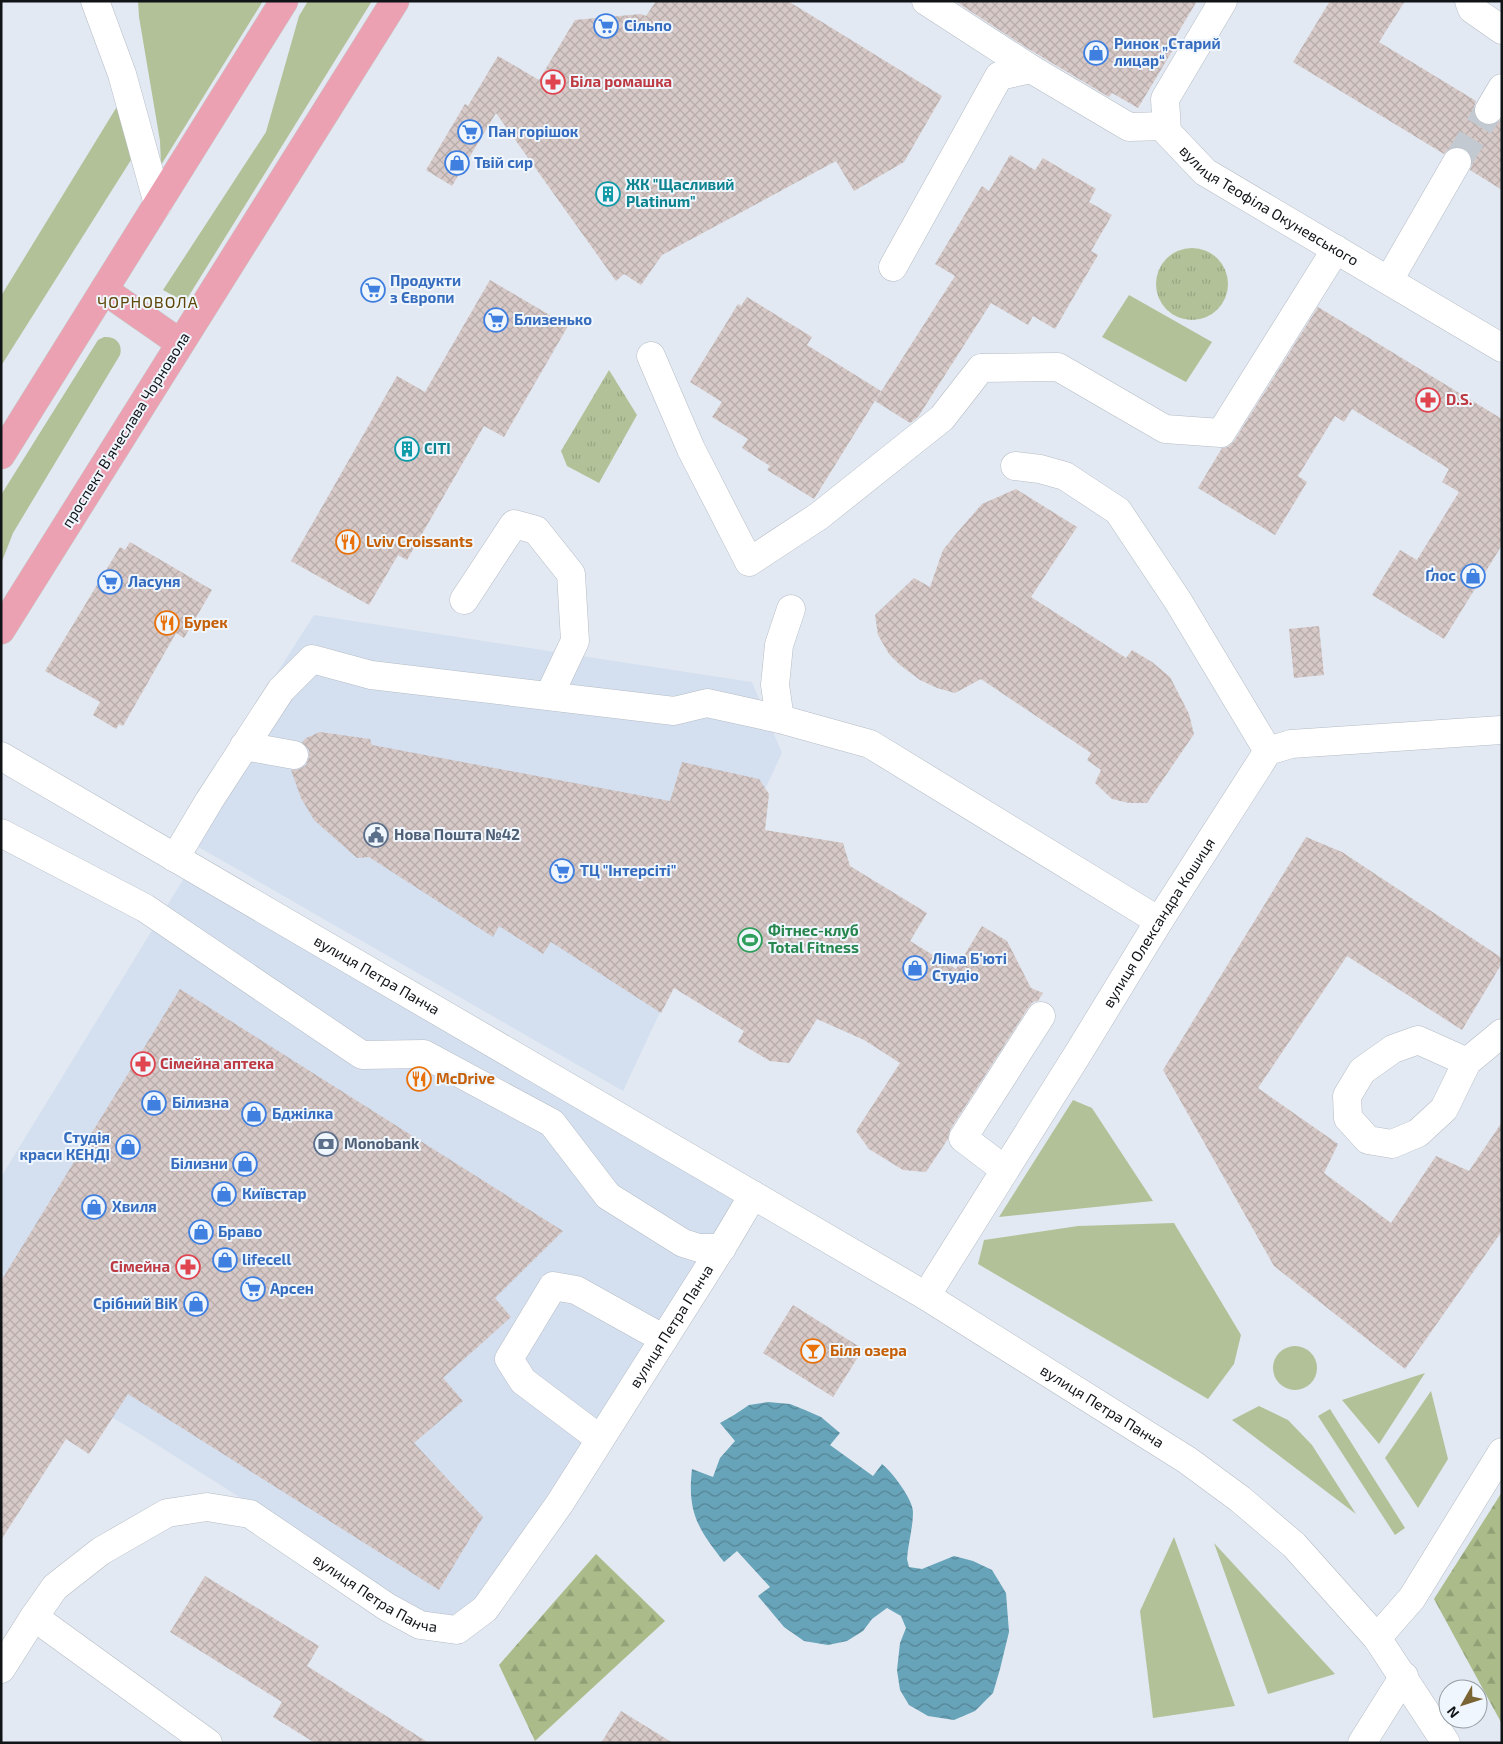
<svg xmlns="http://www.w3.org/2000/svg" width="1503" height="1744" viewBox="0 0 1503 1744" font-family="'Exo 2',sans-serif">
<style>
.built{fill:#d4e0f0}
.grass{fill:#b3c198}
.forest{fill:url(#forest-firs)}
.park{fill:url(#park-tufts)}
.water{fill:url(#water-waves)}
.building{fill:url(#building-cross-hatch)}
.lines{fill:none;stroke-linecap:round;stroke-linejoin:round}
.minor-tunnel{stroke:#c3c9d1;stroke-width:28;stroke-dasharray:28 14;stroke-linecap:butt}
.minor-casing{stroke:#b5bcc5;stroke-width:29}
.major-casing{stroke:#c6c7c7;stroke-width:29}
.minor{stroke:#fff;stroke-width:28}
.major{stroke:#eca1b2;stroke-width:28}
.labels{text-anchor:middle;stroke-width:4;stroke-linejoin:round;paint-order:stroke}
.shop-label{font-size:15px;font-weight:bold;fill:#366cbe;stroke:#f0f6fd;text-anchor:start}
.health-label{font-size:15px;font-weight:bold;fill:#be3a42;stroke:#f0f6fd;text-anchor:start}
.culture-label{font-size:15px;font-weight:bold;fill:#0d838f;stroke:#f0f6fd;text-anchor:start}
.street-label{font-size:15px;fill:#111417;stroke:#f0f6fd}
.food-label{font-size:15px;font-weight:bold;fill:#c56008;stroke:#f0f6fd;text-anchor:start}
.service-label{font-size:15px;font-weight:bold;fill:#4e5e75;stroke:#f0f6fd;text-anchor:start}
.leisure-label{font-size:15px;font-weight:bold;fill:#27864d;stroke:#f0f6fd;text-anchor:start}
.neighbourhood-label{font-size:16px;letter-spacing:1px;fill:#5f480a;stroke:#f0f6fd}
</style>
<defs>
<pattern id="forest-firs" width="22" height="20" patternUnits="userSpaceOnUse" patternTransform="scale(1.25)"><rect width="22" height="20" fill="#abbb8a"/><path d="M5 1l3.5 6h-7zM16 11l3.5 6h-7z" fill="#92a076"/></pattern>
<pattern id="park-tufts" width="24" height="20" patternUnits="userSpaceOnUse" patternTransform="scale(1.25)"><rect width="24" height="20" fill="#b3c198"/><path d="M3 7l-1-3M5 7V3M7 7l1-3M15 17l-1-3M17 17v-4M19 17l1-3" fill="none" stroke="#99a582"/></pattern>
<pattern id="water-waves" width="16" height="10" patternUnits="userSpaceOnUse" patternTransform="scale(1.25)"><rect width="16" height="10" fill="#68a4b9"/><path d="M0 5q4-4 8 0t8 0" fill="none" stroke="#548495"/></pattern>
<pattern id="building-cross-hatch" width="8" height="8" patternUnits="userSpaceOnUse" patternTransform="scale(1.25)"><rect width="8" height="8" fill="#d6c9c7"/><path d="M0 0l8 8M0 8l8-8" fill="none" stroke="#b7acaa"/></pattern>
</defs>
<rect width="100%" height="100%" fill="#e2e9f2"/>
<g class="built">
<path d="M314 615 752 682 782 753 623 1091 174 833Z"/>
<path d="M184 878 740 1201 477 1603 448 1618 420 1611 143 1436 1 1350V1177Z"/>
</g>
<g class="grass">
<path d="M138 1H263L161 165 160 141 139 17Z"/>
<path d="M308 1H372L185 302 163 290 266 132 299 16Z"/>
<path d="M121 100 131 160 1 366V296Z"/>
<path d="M1129 295 1212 342 1186 382 1102 337Z"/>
<path d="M104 337C116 336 123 344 120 355L13 533 1 564V495L98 340Z"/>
<path d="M1073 1100 1092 1108 1153 1201 999 1217Z"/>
<path d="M1174 1223 1241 1335 1234 1364 1208 1399 978 1264 984 1240 1078 1226Z"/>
<circle cx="1295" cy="1368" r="22"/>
<path d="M1425 1373 1379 1444 1342 1400Z"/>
<path d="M1431 1391 1448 1459 1418 1508 1385 1458Z"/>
<path d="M1259 1406 1288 1420 1312 1445 1356 1514 1232 1420Z"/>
<path d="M1330 1409 1405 1528 1395 1535 1318 1416Z"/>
<path d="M1174 1537 1235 1706 1153 1718 1140 1611Z"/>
<path d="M1214 1543 1335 1674 1268 1694Z"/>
</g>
<g class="forest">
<path d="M1502 1492V1724L1434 1599Z"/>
<path d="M596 1554 665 1621 535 1741 499 1665Z"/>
</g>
<g class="park">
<circle cx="1192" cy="284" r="36"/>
<path d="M609 370 637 415 599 483 567 466 561 451Z"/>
</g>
<path class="water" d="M768 1402 790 1404 805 1410 821 1417 840 1433 830 1445 873 1476 882 1464C892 1472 913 1499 913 1512 913 1528 908 1544 907 1559L909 1567 922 1569 954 1556 973 1561 992 1570 1006 1593 1009 1632 1000 1669 993 1693 975 1711 954 1720 928 1716 909 1705 900 1690 897 1670 900 1643 906 1628 901 1616 887 1608 872 1619 863 1631 847 1641 828 1645 804 1641 784 1627 758 1596 770 1587 737 1551 724 1562C698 1529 687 1512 692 1469L713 1477 720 1458 735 1441 720 1423 734 1415 749 1405Z"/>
<g class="building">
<path d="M656 1H788L942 96 904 162 854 191 836 161 662 255 641 285 624 274 616 281 496 113 452 186 426 170 465 104 468 106 498 56 539 80 575 20 641 14 646 16Z"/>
<path d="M955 1H1197L1173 41 1177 43 1138 108 1112 93 1109 97 1027 48Z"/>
<path d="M1330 1H1405L1379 42 1476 101 1473 110 1475 117 1481 123 1489 126 1496 124 1502 119V190L1470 170 1473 162 1471 155 1465 149 1456 146 1449 149 1444 154 1293 62Z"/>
<path d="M1010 155 1035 170 1043 158 1096 189 1089 202 1112 215 1091 251 1098 255 1055 329 1033 316 1028 325 991 303 918 417 910 423 875 401 955 276 935 264 982 186 989 191Z"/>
<path d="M490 280 568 326 504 437 484 426 407 560 398 555 369 605 291 561 397 376 425 392Z"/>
<path d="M747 297 812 337 807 345 881 391 814 499 767 470 770 466 742 448 748 439 712 417 722 402 690 382 738 304 741 306Z"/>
<path d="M1318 307 1502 419V545L1444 639 1372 595 1400 550 1417 560 1459 492 1442 482 1449 469 1352 409 1344 422 1335 416 1298 476 1307 482 1275 535 1198 488 1222 448 1228 447 1234 441Z"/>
<path d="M1016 489 1077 527 1031 597 1126 658 1132 650 1152 662 1170 677 1189 714 1194 734 1147 803H1129L1112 799 1095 783 1101 770 1087 760 1091 753 981 679 955 693 937 688 920 680 900 665 889 654 878 635 875 615 914 578 930 587 943 550 955 535 982 504Z"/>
<path d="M130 542 212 590 184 638 176 633 123 726 119 724 116 729 93 715 100 702 45 671 120 547 125 550Z"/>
<path d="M1319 626 1324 675 1294 678 1289 629Z"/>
<path d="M320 732 370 739 372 745 670 801 682 762 759 779 769 794 765 830 843 843 850 866 927 913 910 941 956 969 982 926 1007 941 1031 988 1043 993 1038 1001 1033 1002 1028 1008 950 1130 948 1139 926 1172 903 1170 869 1149 856 1131 900 1063 864 1040 817 1019 789 1063 770 1061 738 1042 744 1031 674 988 661 1013 551 942 543 954 499 926 493 937 369 857 357 858 314 820 301 798 291 770 300 769 306 765 309 757V750L302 742 306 738Z"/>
<path d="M1306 837 1342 852 1502 958V963L1462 1030 1347 956 1258 1088 1338 1144 1324 1173 1391 1223 1436 1156 1469 1171 1502 1122V1231L1405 1369 1274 1266 1163 1070Z"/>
<path d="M180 989 563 1231 495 1298 511 1317 443 1378 463 1401 414 1443 483 1517 439 1590 128 1394 89 1454 66 1439 1 1540V1281Z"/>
<path d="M793 1305 863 1349 833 1397 763 1353Z"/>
<path d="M205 1576 319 1646 307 1666 429 1743H315L273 1717 282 1702 170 1632Z"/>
<path d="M621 1711 673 1743H601Z"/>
</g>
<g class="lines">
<path class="minor-tunnel" d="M1457 162 1489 110"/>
<g class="minor-casing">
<g id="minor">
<path d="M95 1 122 74 158 204"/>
<path d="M926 1 1031 69"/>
<path id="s1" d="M1223 1 1165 99 1167 132 1205 172 1502 348"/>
<path d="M1469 1 1472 9 1502 30"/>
<path d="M1489 110 1502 88"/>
<path d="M893 267 999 76 1031 69 1129 127 1166 126"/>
<path d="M1389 280 1457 162"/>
<path d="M651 356 691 449 749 562 819 516 942 418 981 368 1058 367 1165 429 1221 433 1336 249"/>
<path d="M1015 466 1040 469 1065 476 1118 511 1178 601 1268 751"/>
<path d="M464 600 514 524 536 530 571 574 575 641 549 696"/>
<path d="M780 719 775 685 779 645 791 609"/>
<path d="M244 746 294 755"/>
<path id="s2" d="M1 756 926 1296 1187 1460 1240 1499 1294 1545 1377 1638 1446 1743"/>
<path d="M1 833 145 908 362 1055 424 1054 552 1123 608 1196 683 1243 699 1248H722"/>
<path d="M175 858 209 801 281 690 312 659 371 675 674 711 707 703 780 719 870 744 1159 921"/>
<path d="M1467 1062 1418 1040 1393 1049 1362 1071 1347 1096 1348 1118 1368 1140 1392 1144 1418 1133 1444 1109 1467 1062 1502 1033"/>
<path d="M1005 1170 963 1138 1041 1016"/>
<path id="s3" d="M926 1296 1079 1052 1159 921 1268 751 1291 744 1501 730"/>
<path d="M600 1439 523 1381 509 1359 553 1286 576 1290 664 1339"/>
<path d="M34 1617 208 1743"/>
<path d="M1377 1638 1412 1598 1502 1452"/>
<path id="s4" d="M1 1669 34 1617 55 1587 101 1551 167 1513 207 1507 250 1514 387 1607 420 1625 457 1630 485 1609 560 1503 727 1239 753 1195"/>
<path d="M1362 1743 1404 1676"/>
</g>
</g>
<g class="major-casing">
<g id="major">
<path d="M104 290 180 343"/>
<path d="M1 455 284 1"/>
<path d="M1 630 395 1"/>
</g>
</g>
<use href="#minor" class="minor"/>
<use href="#major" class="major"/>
</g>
<defs>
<g id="supermarket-ring" transform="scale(1.25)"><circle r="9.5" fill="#f0f6fd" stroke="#3f7fe0" stroke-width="1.5"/><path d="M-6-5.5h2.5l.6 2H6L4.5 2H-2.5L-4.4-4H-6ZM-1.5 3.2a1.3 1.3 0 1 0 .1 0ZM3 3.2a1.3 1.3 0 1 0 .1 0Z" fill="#3f7fe0"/></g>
<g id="shop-ring" transform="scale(1.25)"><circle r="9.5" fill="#f0f6fd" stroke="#3f7fe0" stroke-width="1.5"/><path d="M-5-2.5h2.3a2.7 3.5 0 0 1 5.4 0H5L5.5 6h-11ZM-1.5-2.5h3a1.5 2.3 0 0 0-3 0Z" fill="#3f7fe0"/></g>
<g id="pharmacy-ring" transform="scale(1.25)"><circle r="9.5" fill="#f0f6fd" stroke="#e0444e" stroke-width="1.5"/><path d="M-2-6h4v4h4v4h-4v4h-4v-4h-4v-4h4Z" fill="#e0444e"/></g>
<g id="building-ring" transform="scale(1.25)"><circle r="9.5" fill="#f0f6fd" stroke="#0f9aa8" stroke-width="1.5"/><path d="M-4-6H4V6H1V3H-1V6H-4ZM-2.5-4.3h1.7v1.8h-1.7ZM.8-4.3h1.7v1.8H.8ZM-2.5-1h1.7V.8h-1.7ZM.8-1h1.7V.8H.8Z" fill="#0f9aa8"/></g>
<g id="restaurant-ring" transform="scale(1.25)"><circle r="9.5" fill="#f0f6fd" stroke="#e8710a" stroke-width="1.5"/><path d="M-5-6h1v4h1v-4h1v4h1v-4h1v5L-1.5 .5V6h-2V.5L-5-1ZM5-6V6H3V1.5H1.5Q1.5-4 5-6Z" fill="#e8710a"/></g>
<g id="civic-ring" transform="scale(1.25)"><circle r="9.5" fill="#f0f6fd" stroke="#5c6f8a" stroke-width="1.5"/><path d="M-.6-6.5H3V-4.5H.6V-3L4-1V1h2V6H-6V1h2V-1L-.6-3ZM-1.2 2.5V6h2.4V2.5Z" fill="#5c6f8a"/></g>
<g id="stadium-ring" transform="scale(1.25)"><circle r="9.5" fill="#f0f6fd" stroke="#2e9e5b" stroke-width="1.5"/><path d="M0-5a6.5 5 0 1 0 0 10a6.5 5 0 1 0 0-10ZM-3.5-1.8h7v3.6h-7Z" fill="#2e9e5b"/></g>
<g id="bank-ring" transform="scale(1.25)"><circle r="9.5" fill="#f0f6fd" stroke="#5c6f8a" stroke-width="1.5"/><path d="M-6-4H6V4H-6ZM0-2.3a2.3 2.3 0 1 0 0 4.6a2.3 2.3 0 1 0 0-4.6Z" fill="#5c6f8a"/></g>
<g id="bar-ring" transform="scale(1.25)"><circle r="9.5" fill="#f0f6fd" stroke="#e8710a" stroke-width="1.5"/><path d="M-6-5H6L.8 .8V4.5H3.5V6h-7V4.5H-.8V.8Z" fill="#e8710a"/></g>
</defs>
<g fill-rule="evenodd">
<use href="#supermarket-ring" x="606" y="26"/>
<use href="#shop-ring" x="1096" y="53"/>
<use href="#pharmacy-ring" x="553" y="82"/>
<use href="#supermarket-ring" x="470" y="132"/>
<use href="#shop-ring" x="457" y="163"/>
<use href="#building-ring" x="608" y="194"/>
<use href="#supermarket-ring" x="373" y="290"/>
<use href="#supermarket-ring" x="496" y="320"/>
<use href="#pharmacy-ring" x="1428" y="400"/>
<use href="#building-ring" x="407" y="449"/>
<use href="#restaurant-ring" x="348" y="542"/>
<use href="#shop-ring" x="1473" y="576"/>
<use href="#supermarket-ring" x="110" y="582"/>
<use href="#restaurant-ring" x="167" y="623"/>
<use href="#civic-ring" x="376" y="835"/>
<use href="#supermarket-ring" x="562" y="871"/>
<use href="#stadium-ring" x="750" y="940"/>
<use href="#shop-ring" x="915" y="968"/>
<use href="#pharmacy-ring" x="143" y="1064"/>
<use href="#restaurant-ring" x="419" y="1079"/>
<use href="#shop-ring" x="154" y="1103"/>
<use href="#shop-ring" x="254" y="1114"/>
<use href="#bank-ring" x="326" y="1144"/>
<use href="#shop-ring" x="128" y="1147"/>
<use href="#shop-ring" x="245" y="1164"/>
<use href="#shop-ring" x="224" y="1194"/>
<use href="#shop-ring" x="94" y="1207"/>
<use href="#shop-ring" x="201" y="1232"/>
<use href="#shop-ring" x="225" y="1260"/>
<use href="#pharmacy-ring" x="188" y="1267"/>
<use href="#supermarket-ring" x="253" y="1289"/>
<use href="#shop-ring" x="196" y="1304"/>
<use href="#bar-ring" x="813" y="1351"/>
</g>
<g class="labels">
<g class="shop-label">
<text x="624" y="31">Сільпо</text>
<text x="1114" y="49">Ринок „Старий<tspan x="1114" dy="17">лицар“</tspan></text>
<text x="488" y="137">Пан горішок</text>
<text x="474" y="168">Твій сир</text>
<text x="390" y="286">Продукти<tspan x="390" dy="17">з Європи</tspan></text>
<text x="514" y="325">Близенько</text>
<text x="1456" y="581" text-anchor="end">Ґлос</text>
<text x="128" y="587">Ласуня</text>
<text x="580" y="876">ТЦ "Інтерсіті"</text>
<text x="932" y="964">Ліма Б'юті<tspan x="932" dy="17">Студіо</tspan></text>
<text x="172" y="1108">Білизна</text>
<text x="272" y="1119">Бджілка</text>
<text x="110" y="1143" text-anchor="end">Студія<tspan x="110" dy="17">краси КЕНДІ</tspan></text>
<text x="228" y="1169" text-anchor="end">Білизни</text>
<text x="242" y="1199">Київстар</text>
<text x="112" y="1212">Хвиля</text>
<text x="218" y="1237">Браво</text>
<text x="242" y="1265">lifecell</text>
<text x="270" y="1294">Арсен</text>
<text x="178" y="1309" text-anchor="end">Срібний ВіК</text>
</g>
<g class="health-label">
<text x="570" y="87">Біла ромашка</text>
<text x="1446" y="405">D.S.</text>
<text x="160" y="1069">Сімейна аптека</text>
<text x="170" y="1272" text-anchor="end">Сімейна</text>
</g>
<g class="culture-label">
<text x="626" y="190">ЖК "Щасливий<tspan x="626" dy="17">Platinum"</tspan></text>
<text x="424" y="454">CITI</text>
</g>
<g class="street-label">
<text dy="5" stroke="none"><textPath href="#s1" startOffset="274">вулиця Теофіла Окуневського</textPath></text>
<text transform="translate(126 430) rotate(-58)" y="5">проспект Вʼячеслава Чорновола</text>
<text dy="5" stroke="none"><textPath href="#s3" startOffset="440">вулиця Олександра Кошиця</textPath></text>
<text dy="5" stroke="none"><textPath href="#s2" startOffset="435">вулиця Петра Панча</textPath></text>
<text dy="5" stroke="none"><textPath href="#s4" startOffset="931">вулиця Петра Панча</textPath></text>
<text dy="5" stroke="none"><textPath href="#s2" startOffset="1279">вулиця Петра Панча</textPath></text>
<text dy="5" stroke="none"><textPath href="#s4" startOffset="466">вулиця Петра Панча</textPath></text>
</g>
<g class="food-label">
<text x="366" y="547">Lviv Croissants</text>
<text x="184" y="628">Бурек</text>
<text x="436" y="1084">McDrive</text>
<text x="830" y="1356">Біля озера</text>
</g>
<g class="service-label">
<text x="394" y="840">Нова Пошта №42</text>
<text x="344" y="1149">Monobank</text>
</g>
<g class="leisure-label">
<text x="768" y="936">Фітнес-клуб<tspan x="768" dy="17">Total Fitness</tspan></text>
</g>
<g class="neighbourhood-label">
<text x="148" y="308">ЧОРНОВОЛА</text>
</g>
</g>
<rect width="1503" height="1744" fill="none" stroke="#111417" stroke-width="5"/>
<g transform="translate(1463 1704) rotate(231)"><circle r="24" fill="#f0f6fd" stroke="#979ca1"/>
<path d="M0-4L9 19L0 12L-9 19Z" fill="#7b6434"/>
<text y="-8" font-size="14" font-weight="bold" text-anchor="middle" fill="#111417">N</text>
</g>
</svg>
